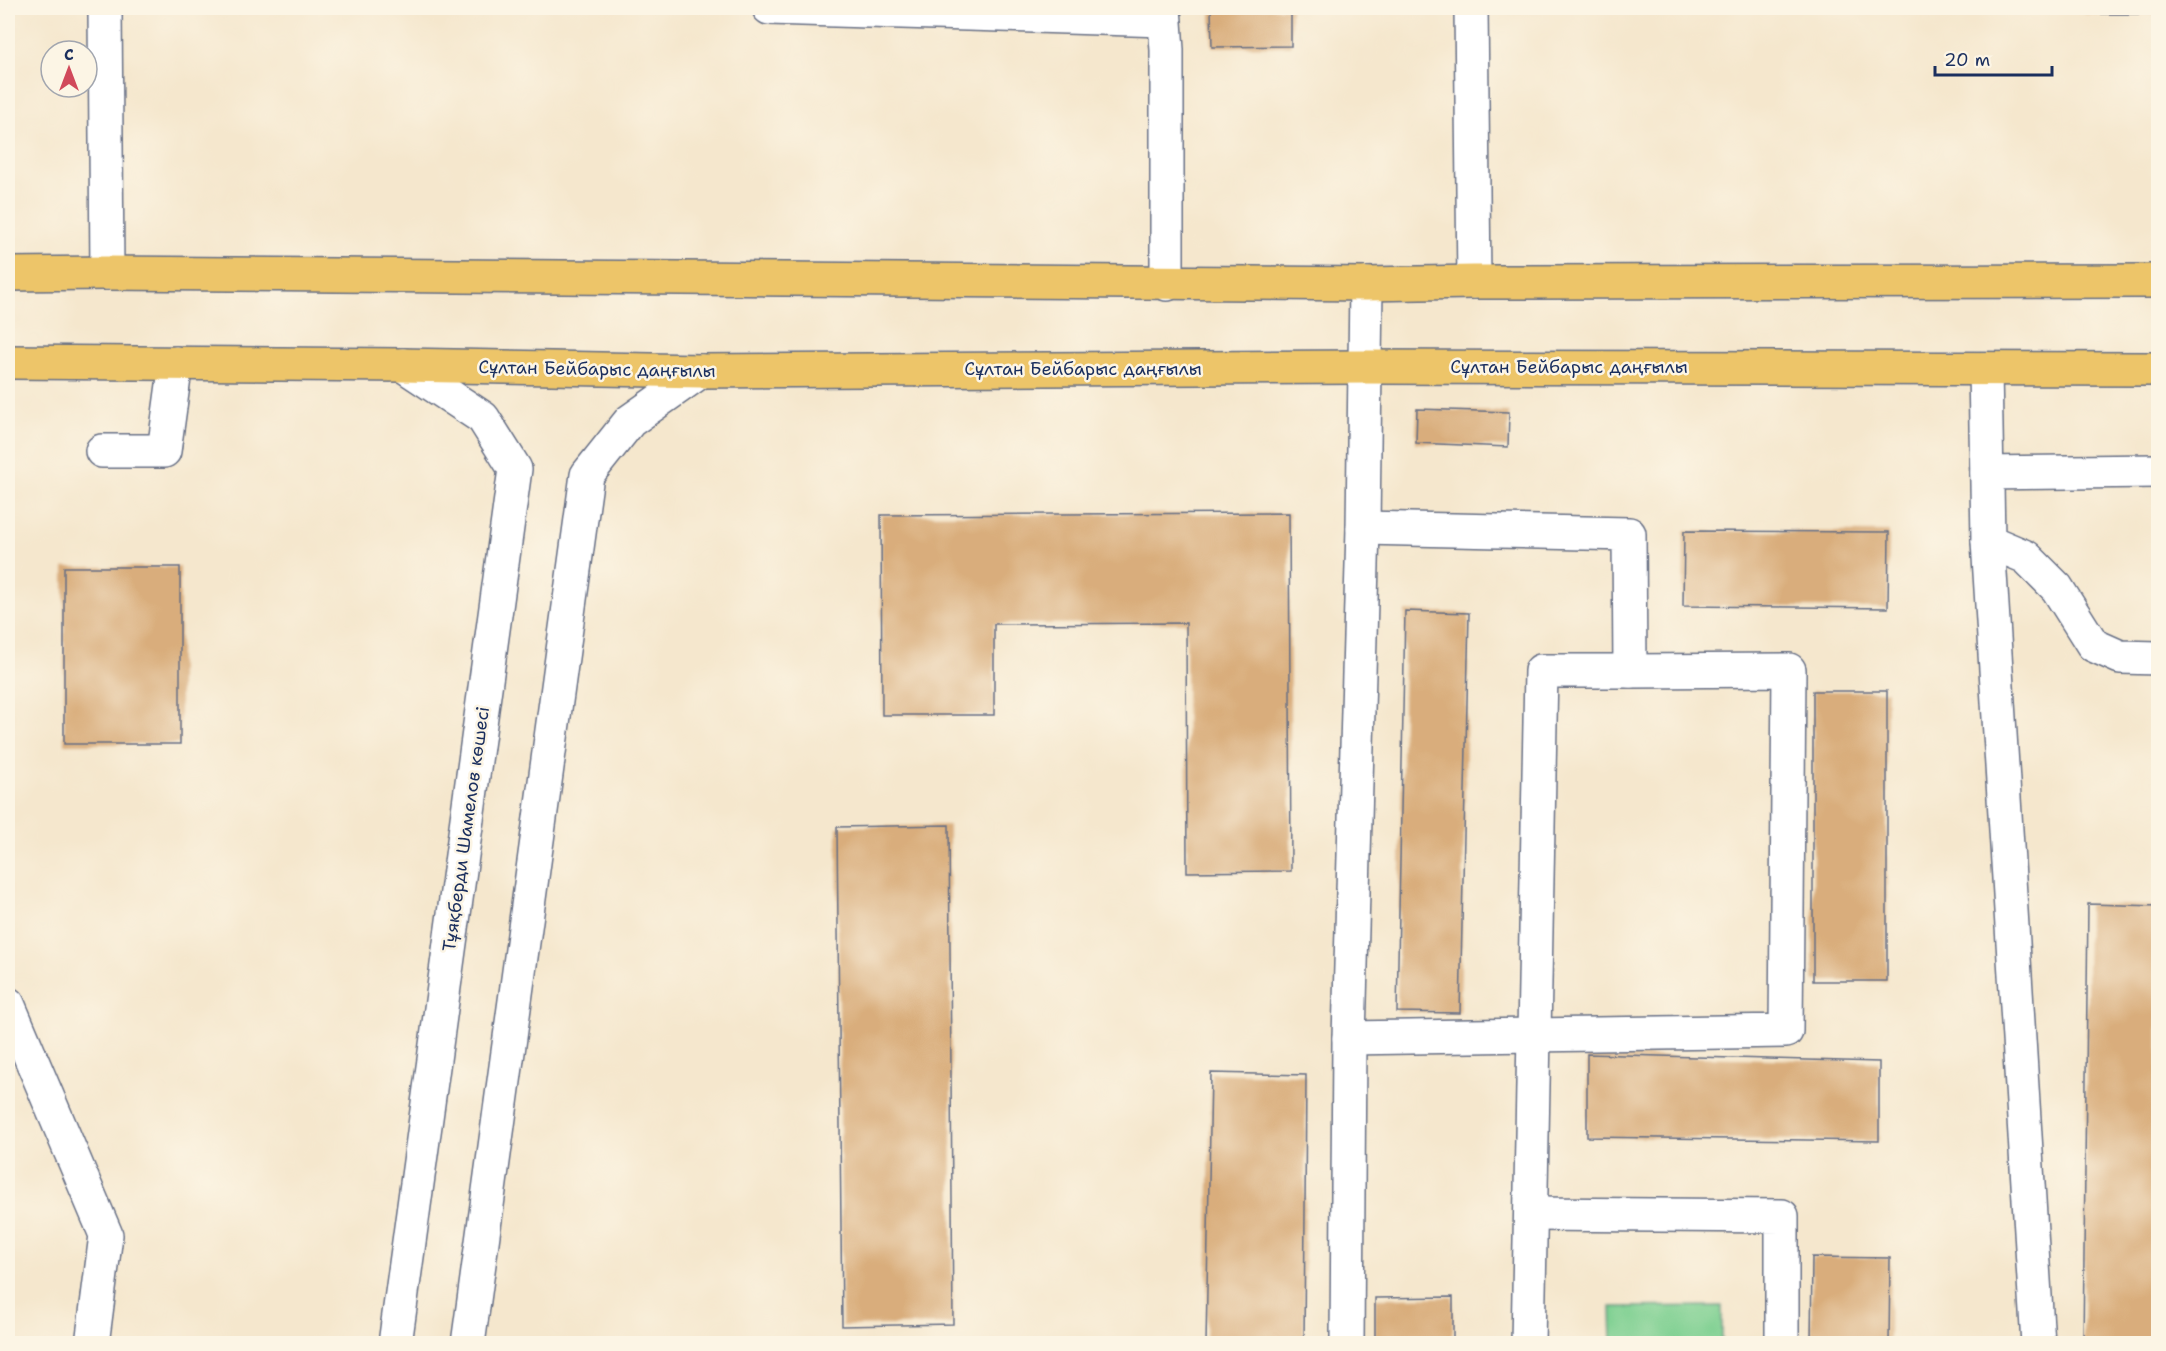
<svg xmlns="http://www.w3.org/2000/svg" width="2166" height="1351" viewBox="0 0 2166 1351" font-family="'Shantell Sans',sans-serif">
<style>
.green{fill:#7fd092;stroke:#4d8078;stroke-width:1.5}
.building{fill:#d9ad7b}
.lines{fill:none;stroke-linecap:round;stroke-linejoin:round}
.minor-casing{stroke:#676f85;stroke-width:36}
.major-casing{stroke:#676f85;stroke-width:36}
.minor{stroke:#fff;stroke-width:33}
.major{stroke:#edc569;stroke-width:33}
.labels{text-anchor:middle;stroke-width:5;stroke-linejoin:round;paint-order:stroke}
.street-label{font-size:18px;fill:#1b2f5e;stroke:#fcf5e5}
</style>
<rect width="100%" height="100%" fill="#fcf5e5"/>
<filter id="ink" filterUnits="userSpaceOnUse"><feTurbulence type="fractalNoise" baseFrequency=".0167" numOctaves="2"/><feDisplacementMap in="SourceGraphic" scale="12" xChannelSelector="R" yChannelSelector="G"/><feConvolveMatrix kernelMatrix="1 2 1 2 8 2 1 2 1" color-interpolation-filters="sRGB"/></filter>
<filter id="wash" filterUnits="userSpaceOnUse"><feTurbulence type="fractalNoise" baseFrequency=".008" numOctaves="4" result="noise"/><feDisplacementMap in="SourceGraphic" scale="24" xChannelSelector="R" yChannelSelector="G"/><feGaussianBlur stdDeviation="1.35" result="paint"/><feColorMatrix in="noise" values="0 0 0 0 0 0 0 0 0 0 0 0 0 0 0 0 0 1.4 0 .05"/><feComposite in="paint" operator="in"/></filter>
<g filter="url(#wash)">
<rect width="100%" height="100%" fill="#f5e7cd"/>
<path class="green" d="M1722 1306V1343H1612L1611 1307Z"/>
<g id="blocks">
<g class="building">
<path d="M1211 8H1291V46L1212 47Z"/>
<rect x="2085" y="8" width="72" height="6"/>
<path d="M1417 409 1509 412 1508 447 1416 443Z"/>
<path d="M1289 513 1291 871 1187 872 1186 623 994 624V715H882L881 515Z"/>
<path d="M1684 531 1889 532 1888 608 1683 606Z"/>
<rect x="64" y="567" width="116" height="177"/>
<path d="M1405 611 1469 613 1460 1013 1397 1012Z"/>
<rect x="1813" y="691" width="74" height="290"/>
<path d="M949 825 953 1324 842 1326 837 827Z"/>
<path d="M2088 904 2158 906V1344H2083Z"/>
<path d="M1587 1054 1879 1062V1141L1587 1137Z"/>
<path d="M1211 1073 1306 1075 1304 1344H1206Z"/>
<path d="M1812 1257 1890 1258 1889 1344H1811Z"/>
<path d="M1453 1297V1344H1375V1298Z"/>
</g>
</g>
</g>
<g filter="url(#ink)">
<use href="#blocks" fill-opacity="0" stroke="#676f85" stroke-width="1.5"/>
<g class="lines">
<g class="minor-casing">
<g id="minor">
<path d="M105 8 107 273"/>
<path d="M769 8 1164 20"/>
<path d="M1164 8 1167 50V284"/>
<path d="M1471 8 1474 282"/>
<path d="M1985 369 1988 541 2026 557 2057 588 2093 645 2120 657 2158 658"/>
<path d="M102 451H164L176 363"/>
<path d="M1987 473 2158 471"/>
<path d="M1363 528 1629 534 1630 671H1541L1528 1344"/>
<path d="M1988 541 2038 1344"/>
<path d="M8 1004 106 1235 92 1344"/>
<path d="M1349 1038 1786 1031 1789 670 1630 671"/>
<path d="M1531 1214 1782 1216V1344"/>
<path d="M395 1344 515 469 483 418 403 365"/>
<path d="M468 1344 587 475 630 421 701 371"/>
<path d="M1347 1344 1349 1038 1363 528 1366 284"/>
</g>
</g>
<g class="major-casing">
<g id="major">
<path d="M8 274 107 273 1366 284 1474 282 2158 281"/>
<path d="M8 362 403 365 701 371 1366 367 2158 369"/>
</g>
</g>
<use href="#minor" class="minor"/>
<use href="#major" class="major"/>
</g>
</g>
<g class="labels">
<g class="street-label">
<text x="1569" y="373">Сұлтан Бейбарыс даңғылы</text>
<text transform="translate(597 369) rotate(1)" y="6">Сұлтан Бейбарыс даңғылы</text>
<text x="1083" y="375">Сұлтан Бейбарыс даңғылы</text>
<text transform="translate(466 829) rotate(-82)" y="6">Тұяқберди Шамелов көшесі</text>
</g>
</g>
<rect width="2166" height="1351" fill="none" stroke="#fcf5e5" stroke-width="30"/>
<g transform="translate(69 69)"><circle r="28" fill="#fcf5e5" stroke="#a2a6af" stroke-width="1.5"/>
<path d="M0-4.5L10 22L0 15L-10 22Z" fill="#d1495b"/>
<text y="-9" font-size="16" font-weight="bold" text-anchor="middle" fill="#1b2f5e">С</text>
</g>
<path d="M1935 66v9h117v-9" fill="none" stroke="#1b2f5e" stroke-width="3"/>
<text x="1944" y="66" font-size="18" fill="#1b2f5e" stroke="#fcf5e5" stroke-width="4.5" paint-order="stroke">20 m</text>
</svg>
